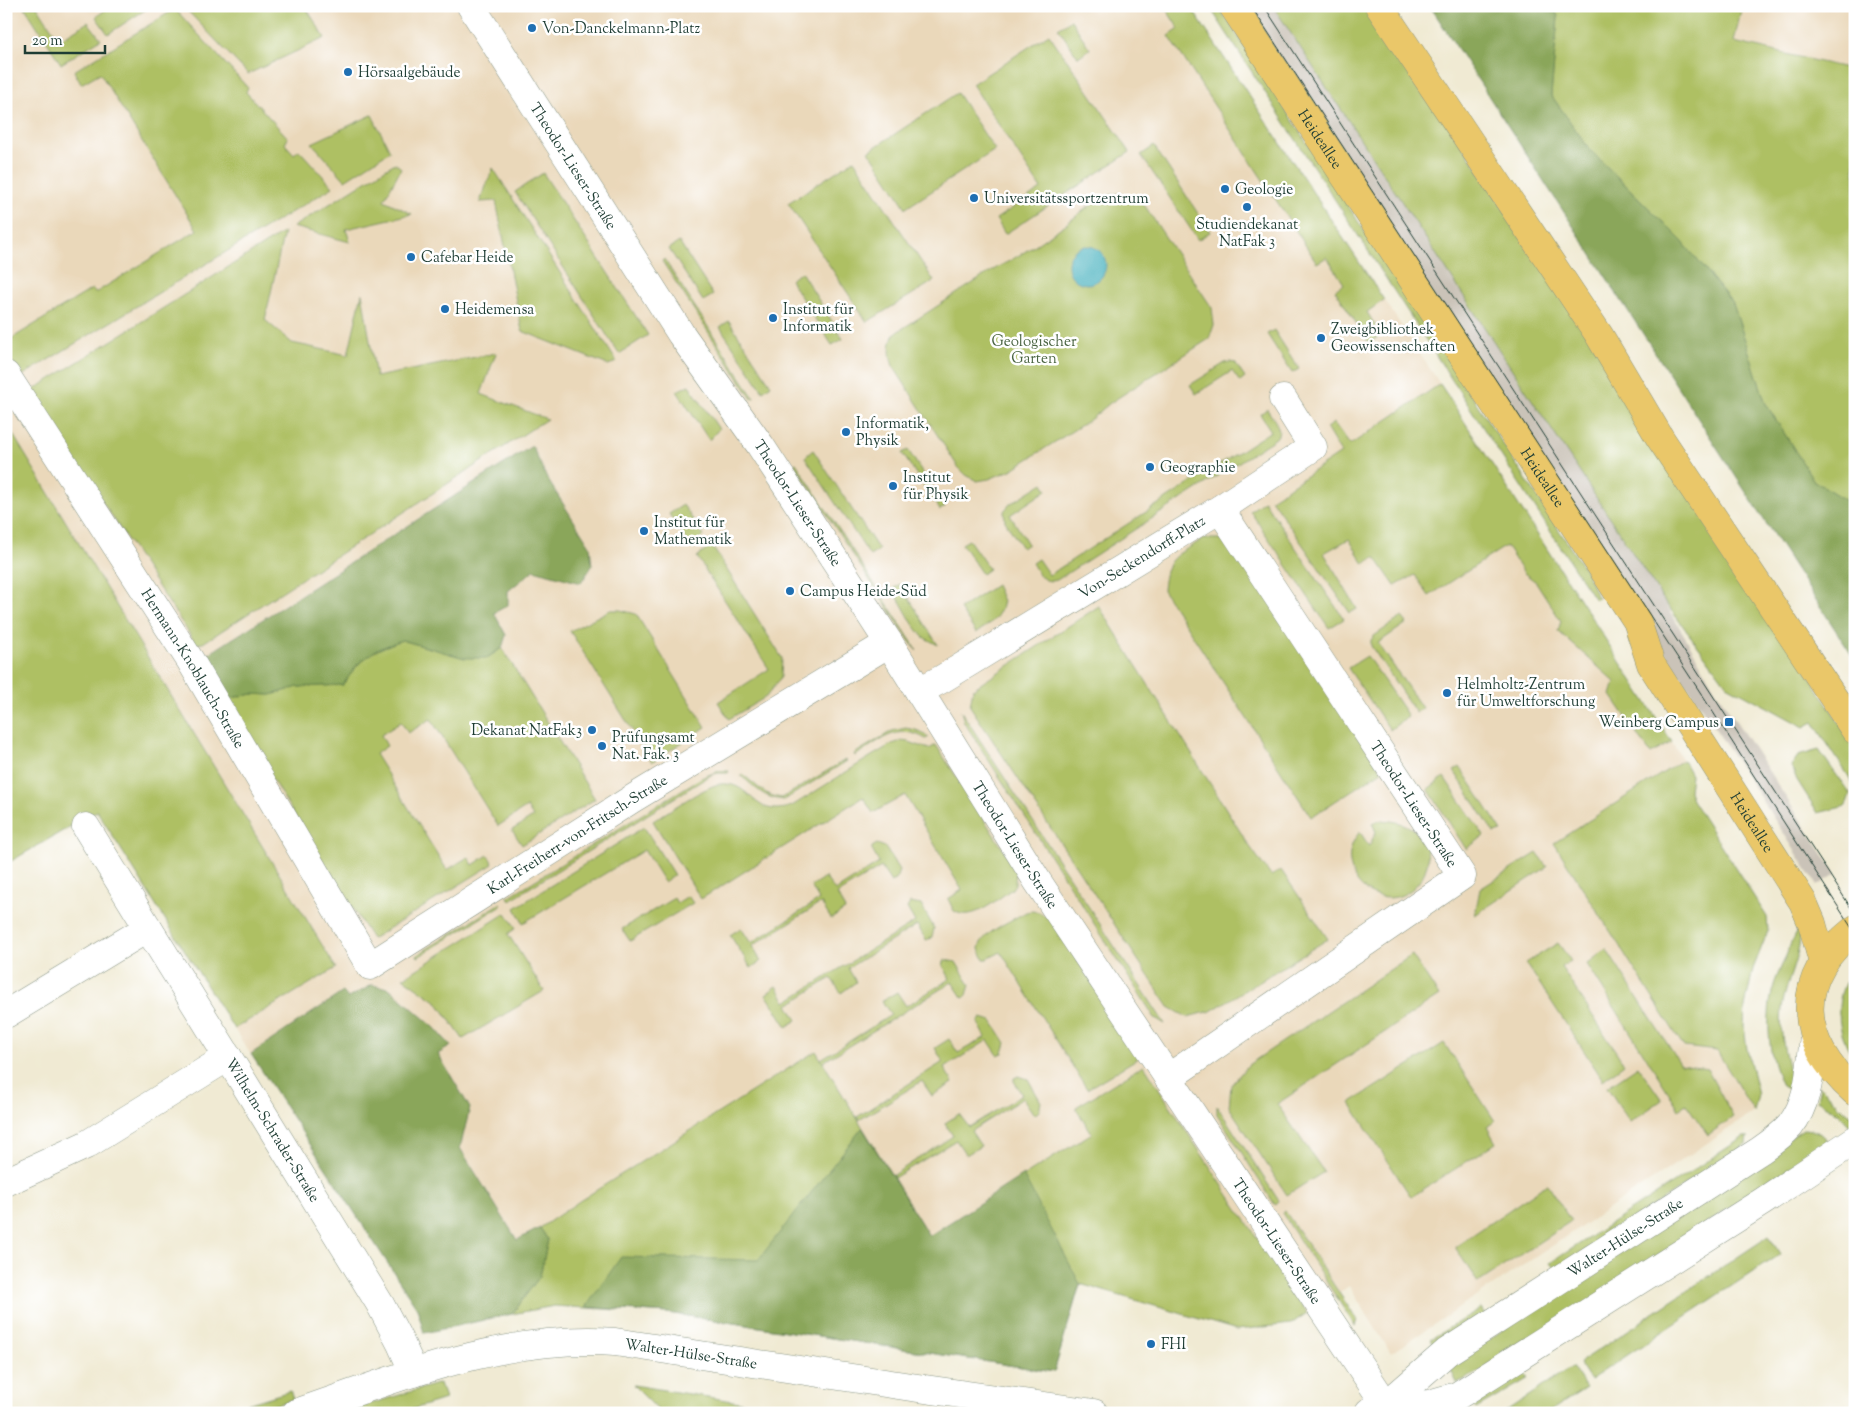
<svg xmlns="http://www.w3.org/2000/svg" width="1861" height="1419" viewBox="0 0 1861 1419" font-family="'Sorts Mill Goudy',serif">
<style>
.built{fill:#ead8ba}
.industrial{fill:#cac3b8}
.green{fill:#aec064;stroke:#667e4c}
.forest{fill:#8aa65a;stroke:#547247}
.water{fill:#3eadbb;stroke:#2e7578}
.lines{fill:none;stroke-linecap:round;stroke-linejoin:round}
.minor-casing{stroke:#889484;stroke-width:29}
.major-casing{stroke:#889484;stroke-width:29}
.minor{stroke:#fff;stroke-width:28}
.major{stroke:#eac769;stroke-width:28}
.tram{stroke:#1f3d34;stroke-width:1}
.poi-dot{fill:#1f6fb2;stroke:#fff;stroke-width:2}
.labels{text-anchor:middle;stroke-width:5;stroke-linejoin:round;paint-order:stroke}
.poi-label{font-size:15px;fill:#1f3d34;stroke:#fff;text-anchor:start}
.street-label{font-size:15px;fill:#1f3d34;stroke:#fff}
.park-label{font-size:15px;fill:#4a6442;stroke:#fff}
</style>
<rect width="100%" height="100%" fill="#fff"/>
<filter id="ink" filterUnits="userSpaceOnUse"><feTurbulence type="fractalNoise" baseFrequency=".02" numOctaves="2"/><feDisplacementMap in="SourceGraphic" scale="10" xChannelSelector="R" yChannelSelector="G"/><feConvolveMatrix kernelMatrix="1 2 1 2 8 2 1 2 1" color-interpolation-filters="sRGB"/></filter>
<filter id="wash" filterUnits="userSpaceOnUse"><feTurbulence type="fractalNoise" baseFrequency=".0096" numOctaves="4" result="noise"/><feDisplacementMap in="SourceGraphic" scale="20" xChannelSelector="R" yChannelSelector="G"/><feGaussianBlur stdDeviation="1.12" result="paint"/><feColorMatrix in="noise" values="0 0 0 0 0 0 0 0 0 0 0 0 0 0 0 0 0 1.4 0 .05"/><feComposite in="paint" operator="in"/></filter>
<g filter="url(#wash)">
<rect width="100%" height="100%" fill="#f0ead3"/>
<g class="built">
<path d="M6 6H1190L1477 440 1683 760 1691 775 1689 791 1692 800 1767 917 1768 931 1753 969 1745 1007 1744 1027 1747 1049 1758 1095 1754 1112 1391 1353 1349 1286 1291 1324 1237 1330 1080 1284 1054 1372 668 1313 586 1307 554 1305 424 1333 417 1308 395 1273 234 1029 97 811 6 864Z"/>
<path d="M1742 6H1855V70L1734 42Z"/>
<path d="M484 1405 487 1413H460Z"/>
</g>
<path class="industrial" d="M1243 6H1273L1665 602 1717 692 1836 874 1818 886Z"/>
<g class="green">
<path d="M24 6H37L59 40 88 22 101 39 61 64Z"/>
<path d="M110 6H151L108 34 96 17Z"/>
<path d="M183 6H305L325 38 248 74Z"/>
<path d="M1164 6H1190L1384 300 1367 312 1381 335 1369 343 1335 290 1344 284 1327 257 1317 263 1169 36 1179 29Z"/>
<path d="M1209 6H1218L1585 570 1598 598 1595 600Z"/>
<path d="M1273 6H1370L1750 581 1855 748V786L1813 722 1804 727 1727 685 1665 602Z"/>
<path d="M1553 6H1742L1734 42 1855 70V506L1814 481 1766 404 1733 304 1681 240 1590 150 1551 95 1558 17Z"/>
<path d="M175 9 248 88 246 92 288 138 285 144 294 154 299 150 333 187 20 377 6 354V342L92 289 95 293 197 230 100 73 81 84 74 71Z"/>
<path d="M1071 20 1090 49 1078 57 1058 28Z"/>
<path d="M1049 34 1130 152 1005 234 996 219 1041 189 972 84Z"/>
<path d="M957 93 995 150 906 208 869 151Z"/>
<path d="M372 115 390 151 345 180 312 143Z"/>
<path d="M1154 146 1210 232 1198 240 1141 155Z"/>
<path d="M854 160 934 281 867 322 788 203Z"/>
<path d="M395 163 401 168 384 200 412 214 346 229 350 242 293 227Z"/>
<path d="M493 168 617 362 608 365 522 331 496 201 480 202Z"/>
<path d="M543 173 648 335 619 354 515 192Z"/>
<path d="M1119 193 1137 199 1145 206 1212 308 1214 325 1209 339 1110 403 1091 419 1011 470 989 479 977 481 966 475 958 467 893 366C889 354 889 345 894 334L998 267C1022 255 1044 239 1066 224 1082 212 1099 196 1119 193Z"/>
<path d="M284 232 265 320 292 343 348 355 362 293 376 377 496 353 481 394 547 419 203 643 196 644 30 392Z"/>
<path d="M679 242 713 295 703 301 669 249Z"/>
<path d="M664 259 754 398 752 399 662 261Z"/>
<path d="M801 272 843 339 832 345 790 280Z"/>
<path d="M729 321 771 385 763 391 720 327Z"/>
<path d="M1274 330 1299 369 1292 373 1267 334Z"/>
<path d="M1230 362 1235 363 1245 378 1240 382 1232 371 1196 394 1190 385 1225 363Z"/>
<path d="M1440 384 1672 742 1651 754 1611 695 1615 682 1558 631 1561 621 1536 582 1524 573 1506 546 1429 596 1415 575 1395 586 1375 557 1364 564 1349 539 1324 553 1357 609 1350 613 1271 499 1341 453 1326 428 1334 423 1350 445Z"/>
<path d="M689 385 719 429 709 440 677 391Z"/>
<path d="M1267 409C1272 418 1284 429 1276 438L1057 580C1042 584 1038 573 1032 563L1038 559 1049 575 1271 431 1260 414Z"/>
<path d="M6 423 336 968 234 1029 97 811 6 864Z"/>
<path d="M813 450 879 550 870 556 805 457Z"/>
<path d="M908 450 945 507 940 510 902 453Z"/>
<path d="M796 463 917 650 910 642 794 464Z"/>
<path d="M1043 483 1047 490 1010 515 1028 544 1022 548 1005 521 1004 511 1010 504Z"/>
<path d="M1264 501 1344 619 1329 628 1250 511Z"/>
<path d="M683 505 704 536 690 547 669 514Z"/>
<path d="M1203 539H1220L1235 548 1382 771 1311 817 1163 590C1166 555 1175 557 1203 539Z"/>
<path d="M969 540 989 569 982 574 962 544Z"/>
<path d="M712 546 782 658 781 677 766 697 729 719 718 702 769 669 697 557Z"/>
<path d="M900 584 938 645 923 637 913 624 893 589Z"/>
<path d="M996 585 1003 601C1000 618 990 624 976 633L960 609Z"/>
<path d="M1099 606 1248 844 1271 876 1281 870 1328 939 1211 1011 1187 1017 1169 1007 970 706 973 689Z"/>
<path d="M610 610H620L636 614 706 727 652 762 570 631Z"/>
<path d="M1402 617 1407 623 1378 643 1422 708 1416 713 1371 646V640L1374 636Z"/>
<path d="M402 640 429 648 487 658 502 648 595 799 522 845 512 830 533 817 527 807 498 826 431 719 408 733 401 722 381 735 387 746 375 754 447 870 468 857 473 865 488 855 493 864 372 939 233 717 226 699 252 694 271 695 298 687 343 685C362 657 369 652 402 640Z"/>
<path d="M1367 656 1408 716 1390 730 1348 668Z"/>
<path d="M961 711 1165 1024 1155 1018 964 722Z"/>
<path d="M906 728 916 730 929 737 926 739C897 722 880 741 855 756L854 754 892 731Z"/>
<path d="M901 741 909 742 929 749 936 745 1016 869 1015 884 1012 889C997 899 973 923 954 911L948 899 962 890 905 795 873 813 863 797 701 899 653 821C666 813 707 785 720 784 754 781 751 820 792 806L870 757 892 744Z"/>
<path d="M1819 750 1850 794 1846 806 1818 813 1797 780 1791 766 1798 756Z"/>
<path d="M845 760 847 761 784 800C762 798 757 788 741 776L742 774C757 785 764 796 782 798Z"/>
<path d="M1683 760 1691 775 1689 791 1692 800 1767 917 1768 931 1753 969 1745 1007 1744 1027 1747 1049 1758 1095 1754 1112 1717 1051 1684 1047 1554 843Z"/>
<path d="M1460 767 1502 831 1494 833 1454 771Z"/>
<path d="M718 771H729L728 773H718L711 775 510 900 508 897 701 778Z"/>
<path d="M1444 777 1484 836 1466 849 1428 789Z"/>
<path d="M1382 820C1392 821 1402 822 1411 828 1450 852 1414 914 1372 894 1363 890 1355 881 1352 871 1347 857 1350 843 1360 832L1369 846 1376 832 1372 823Z"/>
<path d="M644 827 674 875 664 882 644 850 523 923 515 908Z"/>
<path d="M877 844 885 847 899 870 896 880 891 882 881 867 837 894 845 910 831 919 821 903 752 946 761 961 751 968 730 935 741 928 751 943 819 900 811 886 825 877 835 891 879 863 872 850V847Z"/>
<path d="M1537 853 1547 867 1475 915 1480 889Z"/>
<path d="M688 896 693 903 630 941 622 929 674 898 677 903Z"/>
<path d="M501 903 502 905 418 957 417 955Z"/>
<path d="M910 903 921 905 934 928 932 938 926 940 917 925 848 968 856 982 841 993 831 978 788 1005 797 1020 787 1027 766 994 777 986 786 1002 915 922 907 908Z"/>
<path d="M1031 911 1039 912 1051 919 1140 1057 1087 1089 1001 952 987 959H984L979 949C980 933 1013 920 1026 912Z"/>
<path d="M506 913 516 928 508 934 544 991 463 1039 437 1002 403 978Z"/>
<path d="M1801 925C1801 957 1787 977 1782 1008 1778 1038 1789 1063 1793 1092L1782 1086C1779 1078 1775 1070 1773 1061 1768 1039 1767 1013 1772 992 1775 979 1781 968 1786 956 1791 943 1793 936 1801 925Z"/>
<path d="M1558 943 1571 961 1561 967 1624 1064 1603 1080 1526 963Z"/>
<path d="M1606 949 1681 1065 1707 1069 1733 1117 1708 1135 1686 1104 1679 1109 1587 964Z"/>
<path d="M1412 955 1439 996 1277 1104 1324 1172 1287 1195 1229 1107 1231 1085 1248 1065Z"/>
<path d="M945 960 956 962 970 985 967 995 964 998 962 997 952 982 823 1062 821 1059 891 1015 882 1001 897 992 906 1006 950 979 943 965Z"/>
<path d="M1855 968V1059C1835 1032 1832 994 1855 968Z"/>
<path d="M981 1018 992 1021 1006 1043 1003 1053 998 1055 988 1040 944 1068 953 1083 932 1096 922 1081 859 1120 857 1117 943 1062 935 1048 949 1039 958 1053 986 1037 978 1023Z"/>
<path d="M1444 1043 1495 1121 1487 1127 1496 1143 1411 1197 1350 1103Z"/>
<path d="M816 1051 929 1236 1092 1133 1076 1109V1107L1144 1065 1187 1132 1307 1313 1291 1324 1237 1330 1080 1284 1054 1372 668 1313 554 1306 512 1314 540 1276 548 1240 540 1228 581 1200Z"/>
<path d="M1638 1066 1662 1100 1630 1122 1607 1087Z"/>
<path d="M1019 1076 1028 1079 1041 1102 1039 1111 1036 1114 1033 1113 1023 1098 971 1131 981 1146 966 1155 956 1140 894 1178 893 1175 953 1136 945 1123 959 1114 969 1127 1022 1095 1014 1081V1078Z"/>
<path d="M1820 1086 1840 1107 1855 1118V1125L1851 1127 1837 1112 1817 1100Z"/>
<path d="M1217 1106 1279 1201 1275 1205 1217 1114Z"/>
<path d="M1803 1129C1816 1130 1820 1132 1828 1142L1496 1364 1457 1383 1449 1366Z"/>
<path d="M1744 1137H1748L1747 1144 1556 1270 1550 1263Z"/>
<path d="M1547 1184 1571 1221 1478 1283 1455 1247Z"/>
<path d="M1285 1211 1357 1320 1355 1326 1282 1213Z"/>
<path d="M1769 1236 1780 1254 1590 1380 1579 1363Z"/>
<path d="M1481 1308 1486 1316 1438 1348 1431 1339Z"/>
<path d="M1572 1367 1586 1388 1547 1413H1503Z"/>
<path d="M1524 1371 1529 1378 1476 1409 1469 1400Z"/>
<path d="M440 1383 445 1399 401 1413H339Z"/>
<path d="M633 1385 807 1413H661Z"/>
<path d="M290 1391 293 1399 252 1413H229L227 1410Z"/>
</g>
<g class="forest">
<path d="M1430 6H1553L1558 17 1551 95 1590 150 1681 240 1733 304 1766 404 1814 481 1855 506V660Z"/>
<path d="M532 446 548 480 590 546 592 566 581 583 534 570 508 591V605L494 613 506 635 502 648 487 658H464L402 640 376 650 357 665 343 685 298 687 271 695 252 694 226 699 201 659Z"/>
<path d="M372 985 389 988 435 1028 451 1046 438 1054 470 1108 460 1148 517 1240 540 1228 548 1240 540 1276 512 1314 424 1333 417 1308 251 1054 343 992 348 998Z"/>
<path d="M862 1128 929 1236 1023 1175 1080 1284 1054 1372 668 1313 586 1307 621 1257 758 1260Z"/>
</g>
<circle class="water" cx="1087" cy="265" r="19"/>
</g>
<g filter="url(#ink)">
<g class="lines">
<g class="minor-casing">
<g id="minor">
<path id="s1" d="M471 6 681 334 760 445 889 643 1038 882 1386 1405 1389 1413"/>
<path id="s2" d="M6 375 190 660 370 966 632 799 889 643"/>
<path id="s3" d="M919 691 942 679 1220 509 1313 447 1283 399"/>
<path d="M86 827 148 928"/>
<path d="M6 1014 148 928 228 1057"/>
<path d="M1168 1078 1462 876 1220 509"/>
<path id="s4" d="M6 1182 86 1145 228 1057 380 1304 401 1344 414 1373"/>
<path d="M1386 1405 1429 1404 1457 1396 1762 1202 1855 1140"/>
<path id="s5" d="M1369 1412 1386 1405 1447 1352 1761 1150C1771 1143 1782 1135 1790 1126 1810 1101 1810 1067 1814 1037"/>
<path id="s6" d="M296 1413C398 1378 504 1334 615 1342L911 1387 1094 1413"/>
</g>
</g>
<g class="major-casing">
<g id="major">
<path id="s7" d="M1233 6 1637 621 1651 664 1803 902 1812 923 1823 963"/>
<path d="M1379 6 1599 335 1660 438 1855 730"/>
<path d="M1855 929C1792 979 1797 1041 1855 1092"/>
</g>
</g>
<use href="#minor" class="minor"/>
<use href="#major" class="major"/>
<g class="tram">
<path d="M1251 6 1702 695 1855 933"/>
<path d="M1264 6 1855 914"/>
</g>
</g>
</g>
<g class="poi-dot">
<circle cx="532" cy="28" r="5"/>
<circle cx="348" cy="72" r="5"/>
<circle cx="1225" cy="189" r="5"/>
<circle cx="974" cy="198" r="5"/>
<circle cx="1247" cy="207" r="5"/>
<circle cx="411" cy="257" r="5"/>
<circle cx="445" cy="309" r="5"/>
<circle cx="773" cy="318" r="5"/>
<circle cx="1321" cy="338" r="5"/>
<circle cx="846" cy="432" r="5"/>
<circle cx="1150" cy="467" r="5"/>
<circle cx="893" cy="486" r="5"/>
<circle cx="644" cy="531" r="5"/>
<circle cx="790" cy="591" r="5"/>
<circle cx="1447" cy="693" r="5"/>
<rect x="1724" y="717" width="10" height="10" rx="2.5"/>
<circle cx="592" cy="730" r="5"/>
<circle cx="602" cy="746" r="5"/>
<circle cx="1151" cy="1344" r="5"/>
</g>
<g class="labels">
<g class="poi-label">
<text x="542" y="33">Von-Danckelmann-Platz</text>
<text x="358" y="77">Hörsaalgebäude</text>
<text x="1235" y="194">Geologie</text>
<text x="984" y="203">Universitätssportzentrum</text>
<text x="1247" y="229" text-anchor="middle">Studiendekanat<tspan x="1247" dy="17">NatFak 3</tspan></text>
<text x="421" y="262">Cafebar Heide</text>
<text x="455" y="314">Heidemensa</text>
<text x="783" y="314">Institut für<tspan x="783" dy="17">Informatik</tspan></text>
<text x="1331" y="334">Zweigbibliothek<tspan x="1331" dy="17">Geowissenschaften</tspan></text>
<text x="856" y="428">Informatik,<tspan x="856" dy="17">Physik</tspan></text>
<text x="1160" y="472">Geographie</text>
<text x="903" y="482">Institut<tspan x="903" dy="17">für Physik</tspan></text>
<text x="654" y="527">Institut für<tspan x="654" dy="17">Mathematik</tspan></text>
<text x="800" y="596">Campus Heide-Süd</text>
<text x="1457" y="689">Helmholtz-Zentrum<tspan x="1457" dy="17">für Umweltforschung</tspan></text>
<text x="1719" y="727" text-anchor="end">Weinberg Campus</text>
<text x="582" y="735" text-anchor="end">Dekanat NatFak3</text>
<text x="612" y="742">Prüfungsamt<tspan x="612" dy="17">Nat. Fak. 3</tspan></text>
<text x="1161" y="1349">FHI</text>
</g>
<g class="street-label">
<text dy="5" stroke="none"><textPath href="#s7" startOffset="159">Heideallee</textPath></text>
<text dy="5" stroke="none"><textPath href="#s1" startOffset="190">Theodor-Lieser-Straße</textPath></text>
<text dy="5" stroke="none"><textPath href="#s7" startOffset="564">Heideallee</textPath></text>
<text dy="5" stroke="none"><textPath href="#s1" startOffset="595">Theodor-Lieser-Straße</textPath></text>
<text dy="5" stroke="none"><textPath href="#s3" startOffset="260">Von-Seckendorff-Platz</textPath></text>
<text dy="5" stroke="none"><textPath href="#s2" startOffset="348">Hermann-Knoblauch-Straße</textPath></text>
<text transform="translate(1414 804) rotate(57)" y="5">Theodor-Lieser-Straße</text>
<text dy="5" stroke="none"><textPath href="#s7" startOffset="969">Heideallee</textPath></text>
<text dy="5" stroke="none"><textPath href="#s2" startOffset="940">Karl-Freiherr-von-Fritsch-Straße</textPath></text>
<text dy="5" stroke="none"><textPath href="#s1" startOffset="1000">Theodor-Lieser-Straße</textPath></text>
<text dy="5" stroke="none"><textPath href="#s4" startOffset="341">Wilhelm-Schrader-Straße</textPath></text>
<text dy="5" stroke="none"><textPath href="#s5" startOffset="311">Walter-Hülse-Straße</textPath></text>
<text dy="5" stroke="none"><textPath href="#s1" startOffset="1475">Theodor-Lieser-Straße</textPath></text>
<text dy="5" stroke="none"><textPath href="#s6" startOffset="406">Walter-Hülse-Straße</textPath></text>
</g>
<g class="park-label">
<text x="1034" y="346">Geologischer<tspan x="1034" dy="17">Garten</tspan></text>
</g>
</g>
<rect width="1861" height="1419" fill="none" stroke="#fff" stroke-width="25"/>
<path d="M25 45v8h80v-8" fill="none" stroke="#1f3d34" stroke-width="2.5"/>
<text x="32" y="45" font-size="15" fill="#1f3d34" stroke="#ffffff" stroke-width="4" paint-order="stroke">20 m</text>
</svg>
